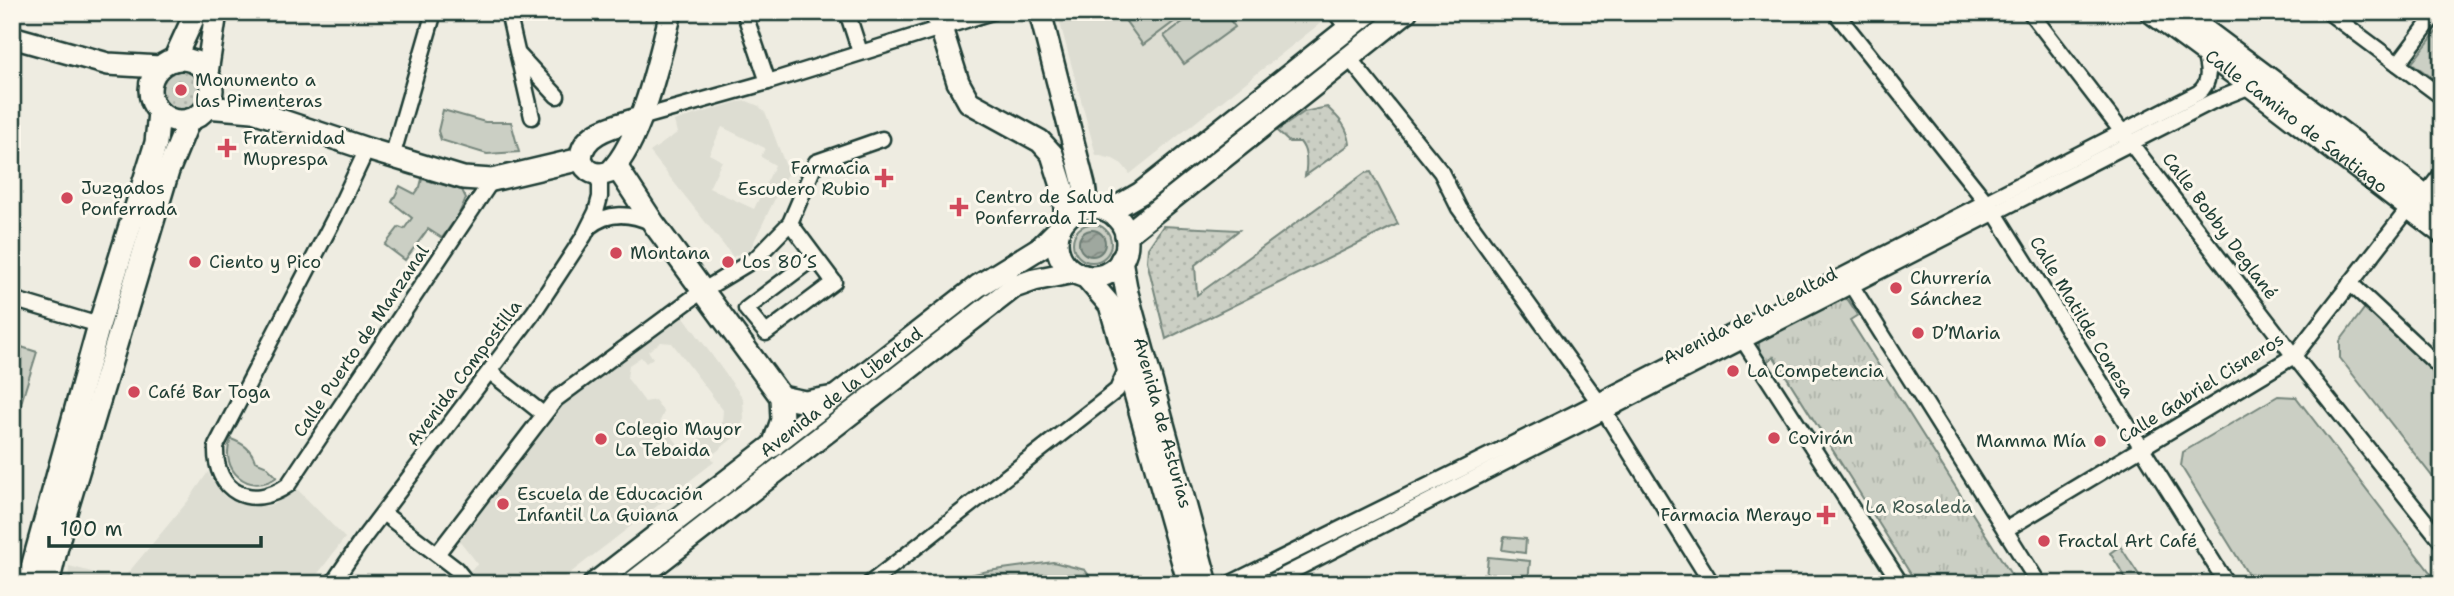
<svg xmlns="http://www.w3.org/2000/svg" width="2454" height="596" viewBox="0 0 2454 596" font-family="'Shantell Sans',sans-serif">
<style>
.built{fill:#ddddd2;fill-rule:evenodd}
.grass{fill:#cbcfc4;stroke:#75867c;stroke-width:2}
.park{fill:url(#park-tufts);stroke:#75867c;stroke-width:2}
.garden{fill:url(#garden-dots);stroke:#75867c;stroke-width:2}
.water{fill:url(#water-waves);stroke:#6c7d74;stroke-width:2}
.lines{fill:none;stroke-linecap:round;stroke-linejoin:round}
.street-casing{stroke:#1f3d34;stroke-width:19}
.secondary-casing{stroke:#1f3d34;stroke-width:26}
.street{stroke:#fbf7ec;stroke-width:14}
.secondary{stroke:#fbf7ec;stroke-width:21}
.poi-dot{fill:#d1495b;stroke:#fbf7ec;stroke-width:2.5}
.labels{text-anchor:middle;stroke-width:6;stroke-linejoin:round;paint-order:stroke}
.poi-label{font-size:18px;fill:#1f3d34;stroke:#fbf7ec;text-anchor:start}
.street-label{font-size:18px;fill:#1f3d34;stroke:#fbf7ec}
.park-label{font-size:18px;fill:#415a51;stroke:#fbf7ec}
</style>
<defs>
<pattern id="park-tufts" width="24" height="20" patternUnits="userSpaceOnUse" patternTransform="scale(1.75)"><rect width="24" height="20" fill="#cbcfc4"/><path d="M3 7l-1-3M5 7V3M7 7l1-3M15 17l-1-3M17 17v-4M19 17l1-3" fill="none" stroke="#aeb3a9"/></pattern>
<pattern id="garden-dots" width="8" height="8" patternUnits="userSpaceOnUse" patternTransform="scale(1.75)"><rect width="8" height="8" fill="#cbcfc4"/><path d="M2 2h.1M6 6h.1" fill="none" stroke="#aeb3a9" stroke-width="1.8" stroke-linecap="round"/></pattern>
<pattern id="water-waves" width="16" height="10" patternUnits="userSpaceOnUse" patternTransform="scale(1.75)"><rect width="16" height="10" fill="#9fa89f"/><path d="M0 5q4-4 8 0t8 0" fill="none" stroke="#818a82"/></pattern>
</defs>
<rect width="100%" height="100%" fill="#eeece1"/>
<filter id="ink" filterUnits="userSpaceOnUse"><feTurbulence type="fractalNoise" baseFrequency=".0143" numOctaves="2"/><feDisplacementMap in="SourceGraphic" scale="14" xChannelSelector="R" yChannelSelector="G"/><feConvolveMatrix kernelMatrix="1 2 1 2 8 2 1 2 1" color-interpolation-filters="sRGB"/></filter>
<g filter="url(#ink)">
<g class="built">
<path d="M1057 12H1323L1327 18 1130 174 1122 164 1113 159 1096 155Z"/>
<path d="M747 101 759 106 766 114 788 172 745 260 740 253 733 257 650 152 677 133 674 121 737 102ZM722 127 765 148 761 157 775 165 754 209 709 188 722 161 709 154Z"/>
<path d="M679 310 743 398 744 419 737 435 711 456 714 462 556 584H477L468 572 478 564 455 535 554 407ZM661 342 672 343 723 410 722 422 710 432 704 425 697 431 702 437 690 446 678 444 660 421 664 412 655 400 645 402 627 378 629 365 641 357 646 363 653 358 648 351Z"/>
<path d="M208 472 215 485 225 497 237 503 251 506H268L275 504 297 489 345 538 310 584H68L69 566 122 580 188 501Z"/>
</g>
<g class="grass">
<path d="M1119 12H1187L1143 45Z"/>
<path d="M1196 12H1224L1235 27 1184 64 1164 36Z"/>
<path d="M2437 31 2442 34V85L2412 63Z"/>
<path d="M443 110 485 122H511L519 152 487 154 441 140 438 131Z"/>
<path d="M422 179 462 190 466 198 459 214 442 238 428 229 405 260 385 245 399 227 404 229 412 218 392 202 400 186 415 194 420 187Z"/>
<circle cx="1092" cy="243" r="19"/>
<path d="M2367 305 2442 377V489L2340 358V341Z"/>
<path d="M12 344 37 352 12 432Z"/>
<path d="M2278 396 2296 397 2439 584H2254L2181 466 2183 452Z"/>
<path d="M231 439C244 444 251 449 255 461L265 465 277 477C249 497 218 469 231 439Z"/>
<path d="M2120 546 2145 584H2130L2110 553Z"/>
<path d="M1488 557 1530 561 1528 582 1486 577Z"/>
<path d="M1053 562 1085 570 1095 584H928L988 571Z"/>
</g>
<g class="park">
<path d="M1839 296 1848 300 1858 315 1850 320 2017 584H1917L1774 357 1766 362 1759 351V339Z"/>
<path d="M1504 537 1526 539 1525 553 1502 550Z"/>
</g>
<g class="garden">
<circle cx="179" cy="90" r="21"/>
<path d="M1327 107C1339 118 1348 127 1350 144L1305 176C1307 165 1308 151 1300 142H1289L1277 131 1304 112Z"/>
<path d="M1371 172 1398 224 1166 339 1147 261 1148 248 1163 226 1239 230 1195 265 1197 295 1365 173Z"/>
</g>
<circle class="water" cx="1092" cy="243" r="13"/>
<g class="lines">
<g class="street-casing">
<g id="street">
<path d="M508 12 532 117"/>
<path d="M744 12 768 82"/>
<path d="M847 12 860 52"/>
<path d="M1335 12 1348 29"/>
<path d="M1835 12 1995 213 2227 584"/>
<path d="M2030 12 2294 356 2442 542"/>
<path d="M2328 12 2442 97"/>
<path d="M519 55 557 96"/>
<path d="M1349 58 1441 172 1459 208 1598 401 1712 584"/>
<path d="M2398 64 2437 12"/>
<path d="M640 118 768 82 992 12"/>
<path d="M367 149 335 217 216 446C214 492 251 511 288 485L492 180"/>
<path d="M392 157 434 12"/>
<path d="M2425 195 2442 173"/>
<path d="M790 223 834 282 766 333 746 309 815 257"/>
<path d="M589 227C608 211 631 213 652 223"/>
<path d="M1848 280 2039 584"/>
<path d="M2350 283 2442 369"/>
<path d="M12 299 99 325"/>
<path d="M1739 334 1901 584"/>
<path d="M490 372 543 414"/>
<path d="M383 513 456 569 468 584"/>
<path d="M2005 530 2294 356 2409 208"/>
<path d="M437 554 556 399 702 291 755 259 790 223 816 162 882 139"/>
<path d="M332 584 365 536 534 312 584 236 596 212 600 197V184L596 174"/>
<path d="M869 584 1107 398 1117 390 1128 365"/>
<path d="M1229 584 1573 414 2198 93C2212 83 2208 67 2204 53"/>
<path d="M1267 584 2213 101 2251 86"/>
</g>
</g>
<g class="secondary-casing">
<g id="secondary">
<path d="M936 12 958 82 969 102 1040 141 1052 154 1063 189 1066 218"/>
<path d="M1040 12 1084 185 1087 207"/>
<path id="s1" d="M2151 12 2251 86 2442 233"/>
<path d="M2180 12 2442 208"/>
<path d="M12 37 108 64 160 67"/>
<circle cx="181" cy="90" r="31"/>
<path d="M174 60 196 12"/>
<path d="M207 73 216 12"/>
<path d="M206 107 253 111 367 149 463 178 492 180 581 159"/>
<path d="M640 118C619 125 581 131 581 159 586 172 596 177 610 172 642 140 660 56 671 12"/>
<path d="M616 166 654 224 781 397 782 420 773 446"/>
<circle cx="1092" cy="242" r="35"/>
<path d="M1106 210 1122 204 1141 193 1369 12"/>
<path d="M1126 235 1406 12"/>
<path id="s2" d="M1121 260 1127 293 1207 584"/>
<path d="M1085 276 1110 305 1189 584"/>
<path d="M781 397 805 402 834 397"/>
<path d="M29 584 31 571 99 325 156 143 159 112"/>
<path d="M48 584 63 522 168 171 189 120"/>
<path id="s3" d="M594 584 978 286 1041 247 1058 230"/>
<path d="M631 584 1014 287 1034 280 1074 272"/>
</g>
</g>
<use href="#street" class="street"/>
<use href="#secondary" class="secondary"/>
</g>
</g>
<g class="poi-dot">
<circle cx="181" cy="90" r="7"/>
<path d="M223.5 137.5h7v7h7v7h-7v7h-7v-7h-7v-7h7z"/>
<path d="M880.5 167.5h7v7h7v7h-7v7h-7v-7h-7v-7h7z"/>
<circle cx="67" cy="198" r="7"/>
<path d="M955.5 196.5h7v7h7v7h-7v7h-7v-7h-7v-7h7z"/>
<circle cx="616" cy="253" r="7"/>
<circle cx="195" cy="262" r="7"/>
<circle cx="728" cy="262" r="7"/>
<circle cx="1896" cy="288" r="7"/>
<circle cx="1918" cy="333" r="7"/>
<circle cx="1733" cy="371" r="7"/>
<circle cx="134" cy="392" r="7"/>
<circle cx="1774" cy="438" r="7"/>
<circle cx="601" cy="439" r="7"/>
<circle cx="2100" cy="441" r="7"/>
<circle cx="503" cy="504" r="7"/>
<path d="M1822.5 504.5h7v7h7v7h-7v7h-7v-7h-7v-7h7z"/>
<circle cx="2044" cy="541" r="7"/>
</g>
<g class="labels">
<g class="poi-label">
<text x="195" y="86">Monumento a<tspan x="195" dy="21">las Pimenteras</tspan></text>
<text x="243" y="144">Fraternidad<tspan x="243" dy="21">Muprespa</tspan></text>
<text x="870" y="174" text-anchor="end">Farmacia<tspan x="870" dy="21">Escudero Rubio</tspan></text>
<text x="81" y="194">Juzgados<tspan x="81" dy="21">Ponferrada</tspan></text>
<text x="975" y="203">Centro de Salud<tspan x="975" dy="21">Ponferrada II</tspan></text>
<text x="630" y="259">Montana</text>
<text x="209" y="268">Ciento y Pico</text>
<text x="742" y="268">Los 80´S</text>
<text x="1910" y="284">Churrería<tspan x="1910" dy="21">Sánchez</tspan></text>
<text x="1932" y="339">D’Maria</text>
<text x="1747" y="377">La Competencia</text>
<text x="148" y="398">Café Bar Toga</text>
<text x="615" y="435">Colegio Mayor<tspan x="615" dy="21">La Tebaida</tspan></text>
<text x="1788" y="444">Covirán</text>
<text x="2086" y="447" text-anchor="end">Mamma Mía</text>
<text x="517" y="500">Escuela de Educación<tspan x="517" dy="21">Infantil La Guiana</tspan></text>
<text x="1812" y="521" text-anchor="end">Farmacia Merayo</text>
<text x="2058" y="547">Fractal Art Café</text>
</g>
<g class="street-label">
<text dy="6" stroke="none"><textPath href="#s1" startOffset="182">Calle Camino de Santiago</textPath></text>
<text transform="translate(2220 226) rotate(53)" y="6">Calle Bobby Deglané</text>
<text transform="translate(1750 316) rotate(-27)" y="6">Avenida de la Lealtad</text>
<text transform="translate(2082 317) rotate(59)" y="6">Calle Matilde Conesa</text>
<text transform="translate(361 341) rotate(-56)" y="6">Calle Puerto de Manzanal</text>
<text transform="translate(464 373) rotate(-53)" y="6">Avenida Compostilla</text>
<text transform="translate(2201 388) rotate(-32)" y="6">Calle Gabriel Cisneros</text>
<text dy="6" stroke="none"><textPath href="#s3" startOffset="313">Avenida de la Libertad</textPath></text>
<text dy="6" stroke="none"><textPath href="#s2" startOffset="168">Avenida de Asturias</textPath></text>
</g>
<g class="park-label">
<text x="1919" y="513">La Rosaleda</text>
</g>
</g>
<rect width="2454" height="596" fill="none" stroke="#fbf7ec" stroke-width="42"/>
<rect x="21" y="21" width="2412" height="554" fill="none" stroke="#1f3d34" stroke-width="2.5" filter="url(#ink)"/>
<path d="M49 536v10h212v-10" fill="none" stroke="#1f3d34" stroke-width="3.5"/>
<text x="60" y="536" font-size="21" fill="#1f3d34" stroke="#fbf7ec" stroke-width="5" paint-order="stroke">100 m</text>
</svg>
